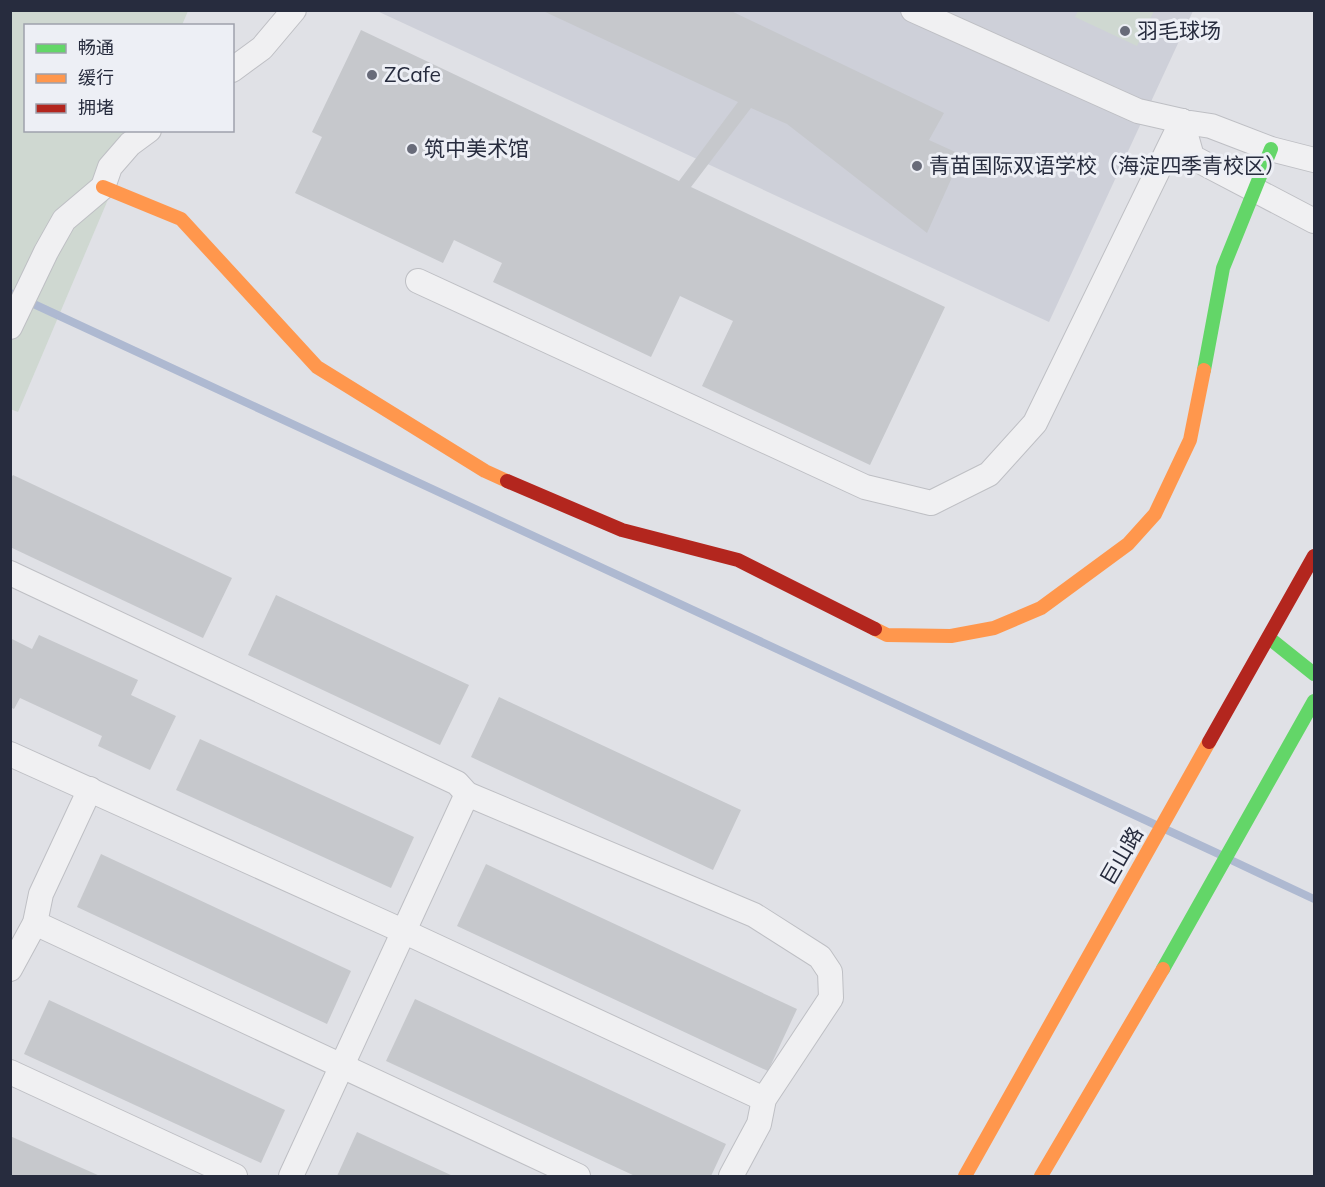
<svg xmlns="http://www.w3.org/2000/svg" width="1325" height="1187" viewBox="0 0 1325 1187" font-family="Mulish,'Noto Sans SC',sans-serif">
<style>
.built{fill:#ced0d9}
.green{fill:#cfd8d1}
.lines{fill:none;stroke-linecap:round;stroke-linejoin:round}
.stream{stroke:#aeb9d1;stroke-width:8}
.building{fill:#c6c8cc}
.street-casing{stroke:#bebfc4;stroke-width:26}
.street{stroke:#f0f0f2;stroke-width:24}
.fast{stroke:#63d668;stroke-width:14}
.slow{stroke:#ff974d;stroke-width:14}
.jam{stroke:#b3261e;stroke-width:14}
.poi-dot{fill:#686b79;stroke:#edeff5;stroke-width:2}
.labels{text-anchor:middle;stroke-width:6;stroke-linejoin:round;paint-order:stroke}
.poi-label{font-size:21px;fill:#272c3e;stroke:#edeff5;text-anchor:start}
.street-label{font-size:21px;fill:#272c3e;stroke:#edeff5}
</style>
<rect width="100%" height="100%" fill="#e0e1e6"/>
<path class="built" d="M377 11H1193L1049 322Z"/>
<g class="green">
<path d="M10 11H188L182 25 26 26V130L137 131 18 412 10 409Z"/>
<path d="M1078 11V10L1154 11 1137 46 1075 17Z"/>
</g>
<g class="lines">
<g class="stream">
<path d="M10 293 1156 825"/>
<path d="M1167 830 1221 855"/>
<path d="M1233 861 1314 899"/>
</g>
</g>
<g class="building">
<path d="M541 10H729L944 113 929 140 962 155 927 233 787 124 751 108 691 187 945 307 870 465 702 386 733 321 680 296 651 357 493 282 502 263 454 240 443 263 295 193 322 137 312 132 361 30 679 181 738 102Z"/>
<path d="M13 475 232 578 203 638 10 547V480Z"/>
<path d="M276 595 469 685 440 745 248 655Z"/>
<path d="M39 635 138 680 131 695 176 716 150 770 98 746 102 736 20 698 14 709 10 707V638L32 649Z"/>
<path d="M499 697 741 810 713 870 471 757Z"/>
<path d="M200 739 414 837 391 888 176 790Z"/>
<path d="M101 854 351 971 327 1024 77 907Z"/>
<path d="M486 864 797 1009 768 1071 457 926Z"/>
<path d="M415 999 726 1144 711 1176H635L386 1061Z"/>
<path d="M49 1000 285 1110 261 1163 24 1054Z"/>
<path d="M357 1132 453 1176H337Z"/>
<path d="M10 1136 100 1176H10Z"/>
</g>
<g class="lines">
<g class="street-casing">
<g id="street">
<path d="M913 10 1138 111 1182 121"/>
<path d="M232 70 262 48 294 10"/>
<path d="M1182 121 1192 157 1314 221"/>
<path d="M1182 121V129L1191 123 1211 126 1271 149 1314 160"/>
<path d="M418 281 865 487 931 503 989 474 1035 423 1182 121"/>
<path d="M10 327 46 252 64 220 103 187 110 167 130 144 149 130"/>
<path d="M10 573 457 783 467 794 754 915 820 957 830 972 831 998 764 1099 759 1124 731 1176"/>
<path d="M10 754 405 932 764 1099"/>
<path d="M35 923 578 1176"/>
<path d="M10 969 35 923 41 894 90 789"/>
<path d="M10 1072 235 1176"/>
<path d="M291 1176 467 794"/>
</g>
</g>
<use href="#street" class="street"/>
<g class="fast">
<path d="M1204 370 1223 268 1271 149"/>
<path d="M1269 638 1314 674"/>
<path d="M1163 969 1314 701"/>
</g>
<g class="slow">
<path d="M103 187 181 219 317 367 485 471 507 481"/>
<path d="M875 629 887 635 951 636 994 628 1041 608 1128 544 1155 514 1190 440 1204 370"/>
<path d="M965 1176 1209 742"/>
<path d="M1041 1176 1163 969"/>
</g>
<g class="jam">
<path d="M507 481 622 530 738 560 875 629"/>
<path d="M1209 742 1314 556"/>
</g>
</g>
<g class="poi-dot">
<circle cx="1125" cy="31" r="6"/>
<circle cx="372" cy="75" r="6"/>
<circle cx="412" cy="149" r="6"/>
<circle cx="917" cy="166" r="6"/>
</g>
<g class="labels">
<g class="poi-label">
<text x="1137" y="38">羽毛球场</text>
<text x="384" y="82">ZCafe</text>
<text x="424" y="156">筑中美术馆</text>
<text x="929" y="173">青苗国际双语学校（海淀四季青校区）</text>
</g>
<g class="street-label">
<text transform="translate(1122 856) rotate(-60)" y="7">巨山路</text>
</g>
</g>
<rect width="1325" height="1187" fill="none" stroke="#272c3e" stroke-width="24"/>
<rect x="24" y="24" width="210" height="108" fill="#edeff5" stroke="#9ea1ac" stroke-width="1.5"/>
<rect x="36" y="44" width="30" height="9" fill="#63d668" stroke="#9ea1ac" stroke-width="1.5"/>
<text x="78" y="54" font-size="18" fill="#272c3e">畅通</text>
<rect x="36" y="74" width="30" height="9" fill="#ff974d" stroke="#9ea1ac" stroke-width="1.5"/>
<text x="78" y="84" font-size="18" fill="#272c3e">缓行</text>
<rect x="36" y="104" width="30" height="9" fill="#b3261e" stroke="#9ea1ac" stroke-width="1.5"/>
<text x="78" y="114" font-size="18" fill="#272c3e">拥堵</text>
</svg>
